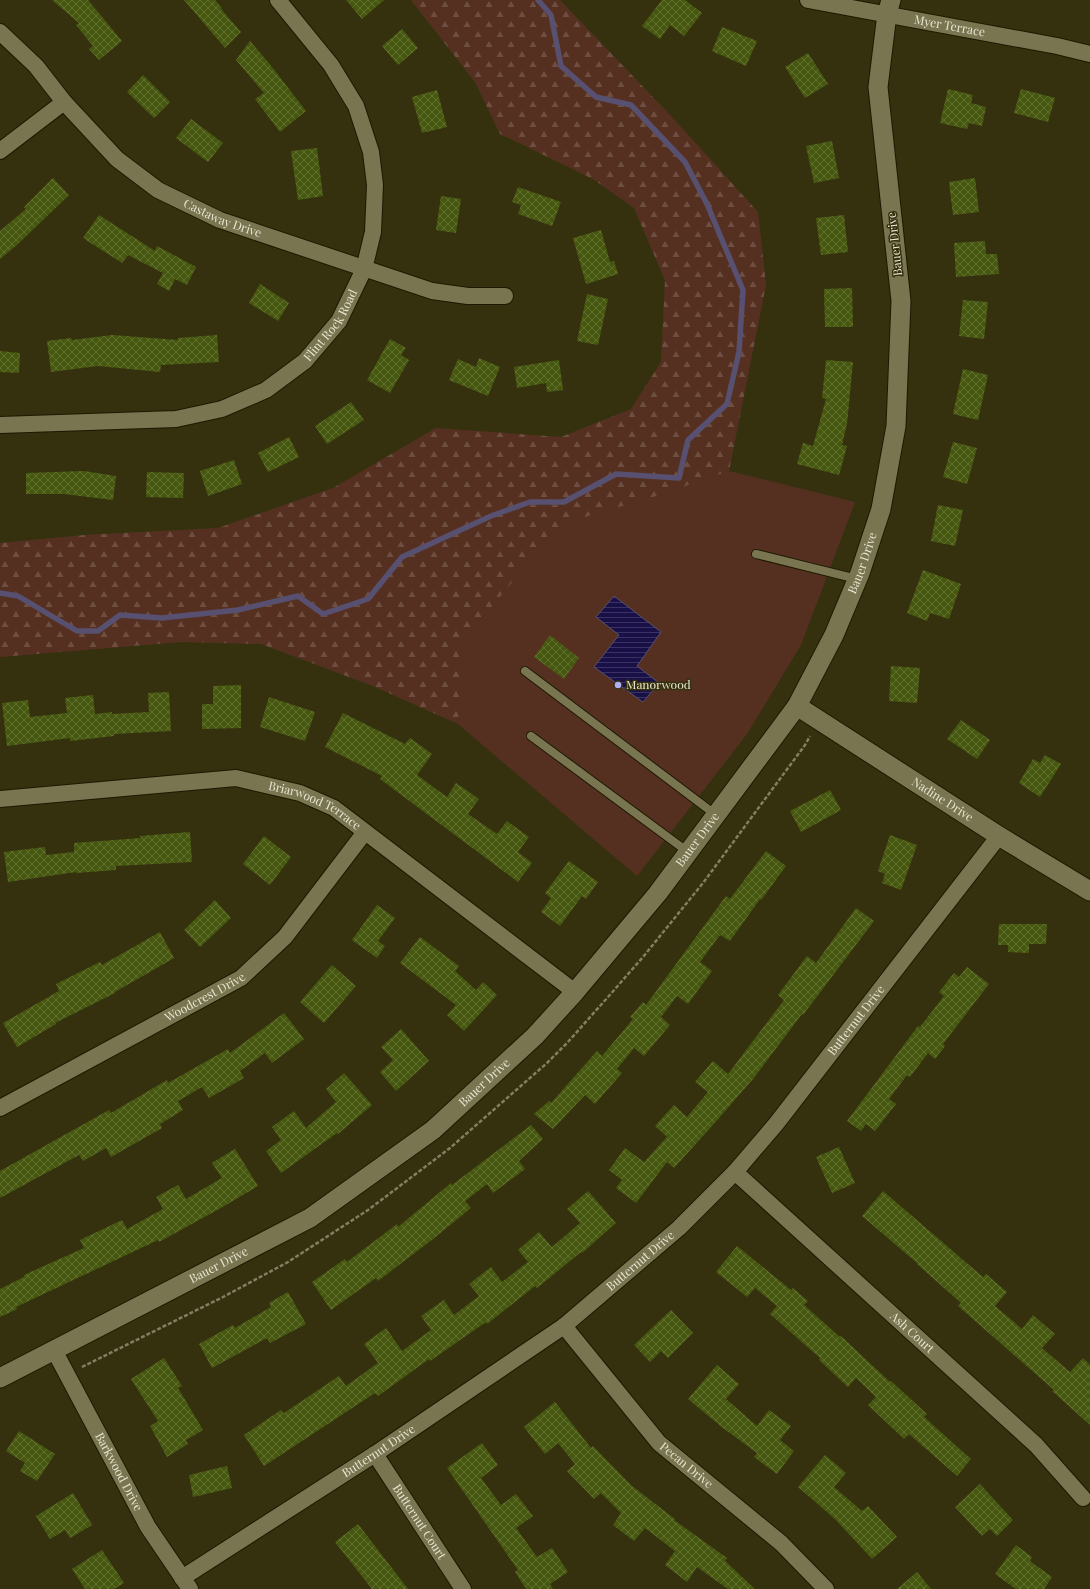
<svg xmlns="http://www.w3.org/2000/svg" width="1090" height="1589" viewBox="0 0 1090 1589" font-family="'Playfair Display',serif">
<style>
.forest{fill:url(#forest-firs)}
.park{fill:#553021}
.water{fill:url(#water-rules);stroke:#575071}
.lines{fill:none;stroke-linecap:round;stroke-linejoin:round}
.stream{stroke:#575071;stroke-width:5.5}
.building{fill:url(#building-cross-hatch)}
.service-casing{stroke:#1c1901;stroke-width:10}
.minor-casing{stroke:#1c1901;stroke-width:18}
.tertiary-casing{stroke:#1c1901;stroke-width:21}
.path{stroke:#827f63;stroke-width:2.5;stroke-dasharray:4 2;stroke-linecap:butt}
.service{stroke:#787550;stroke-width:8}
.minor{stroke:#787550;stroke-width:16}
.tertiary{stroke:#787550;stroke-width:19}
.poi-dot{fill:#aeaefb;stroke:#35310e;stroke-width:1.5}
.labels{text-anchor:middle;stroke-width:3;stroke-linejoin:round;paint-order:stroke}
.street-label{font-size:12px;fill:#e8e6d2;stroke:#35310e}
.poi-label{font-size:12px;fill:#e8e6d2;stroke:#35310e;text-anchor:start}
</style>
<defs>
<pattern id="forest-firs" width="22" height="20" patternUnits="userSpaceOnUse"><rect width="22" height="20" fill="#553021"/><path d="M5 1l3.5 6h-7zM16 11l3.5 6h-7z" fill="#6d4e40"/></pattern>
<pattern id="water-rules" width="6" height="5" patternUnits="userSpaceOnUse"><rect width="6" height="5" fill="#191047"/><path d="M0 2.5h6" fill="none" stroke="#3a3361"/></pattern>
<pattern id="building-cross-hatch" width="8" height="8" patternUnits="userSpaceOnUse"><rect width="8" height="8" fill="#46580f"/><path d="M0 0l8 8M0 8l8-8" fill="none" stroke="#617031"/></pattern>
</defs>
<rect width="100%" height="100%" fill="#35310e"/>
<path class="forest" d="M411 0H560L672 117 758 212 766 285 729 471 705 508 527 618 458 724 373 686 261 644 181 642 0 657V543L84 535 218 528 333 488 436 428 561 437 631 409 661 362 665 280 634 208 593 179 500 134 475 82Z"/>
<path class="park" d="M729 471 855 502 801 645 747 734 637 876 458 724 461 643 561 524 653 497Z"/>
<path class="water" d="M614 596 661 632 637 666 659 683 643 702 594 667 619 635 596 617Z"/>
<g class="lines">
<path class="stream" d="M0 593 18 596 77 631H98L120 615 162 618 238 610 298 596 323 614 368 599 402 557 491 516 530 502H564L616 474 679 478 688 440 727 404 739 352 743 290 707 204 685 162 631 105 596 97 561 66 551 15 538 0"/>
</g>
<g class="building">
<path d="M52 0H88L122 41 99 60 89 49 93 46 76 25 79 23Z"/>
<path d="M184 0H215L222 8 221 9 241 32 225 48Z"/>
<path d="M346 0H384L362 19Z"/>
<path d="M662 0H685L702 13 684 36 670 25 660 39 642 26Z"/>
<path d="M722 27 757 41 746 66 712 51Z"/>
<path d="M402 29 418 48 398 65 382 46Z"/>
<path d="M250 41 268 62 306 111 280 132 255 99 264 93 236 60Z"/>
<path d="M808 53 828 84 805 98 785 67Z"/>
<path d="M143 75 170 102 154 118 127 92Z"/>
<path d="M948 89 973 95 971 103 986 107 982 126 969 123 967 129 940 123Z"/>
<path d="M1021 89 1055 98 1048 122 1014 113Z"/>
<path d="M437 90 447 127 422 133 412 97Z"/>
<path d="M191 119 223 143 208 162 176 138Z"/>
<path d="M832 141 839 178 814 183 806 146Z"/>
<path d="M317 148 323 196 298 200 291 151Z"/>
<path d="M53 178 69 195 18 244 0 259V231L26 209 24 207Z"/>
<path d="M975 178 979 212 953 215 949 182Z"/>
<path d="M518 187 561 202 552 226 518 214 521 205 512 202Z"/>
<path d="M441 196 461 199 456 233 436 230Z"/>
<path d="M99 215 155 251 157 246 196 267 187 285 175 279 169 291 157 284 163 273 128 255 122 263 83 238Z"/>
<path d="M844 215 848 252 821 255 816 218Z"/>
<path d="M601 230 610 262 614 261 618 274 586 284 573 238Z"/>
<path d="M985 241 986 254H997L999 274 956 277 954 243Z"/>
<path d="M260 284 289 303 278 321 249 303Z"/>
<path d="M852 288 853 327H825L824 289Z"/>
<path d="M587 294 608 299 598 345 577 341Z"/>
<path d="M963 300 988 302 984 339 959 336Z"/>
<path d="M112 335 178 340V338L217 335 219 362 161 365 160 372 98 366 51 372 47 341 71 338 72 340Z"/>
<path d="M390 339 406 348 401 355 409 360 390 393 367 380Z"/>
<path d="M0 351 20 353 19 373 0 372Z"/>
<path d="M479 358 500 367 488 396 449 380 458 359 476 367Z"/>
<path d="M559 360 563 390 547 392 546 383 517 388 514 367Z"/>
<path d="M826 360 853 362 847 424 842 445 847 446 839 475 797 464 803 443 813 446 826 399 822 398Z"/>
<path d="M963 369 988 375 978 420 953 414Z"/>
<path d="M351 402 364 420 327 444 315 426Z"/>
<path d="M289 437 299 457 268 472 258 453Z"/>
<path d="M953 442 977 448 967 484 943 477Z"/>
<path d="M234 460 242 484 208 496 200 471Z"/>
<path d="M84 471 116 476 113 500 64 494H26V473Z"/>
<path d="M147 472 184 473 183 498 146 497Z"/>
<path d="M938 505 963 510 955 546 931 541Z"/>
<path d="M923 570 961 584 949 619 930 613 927 621 907 613Z"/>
<path d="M550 635 579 658 564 679 534 657Z"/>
<path d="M891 666 920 668 917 703 889 701Z"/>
<path d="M241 685V728L202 729V704H213V686Z"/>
<path d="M169 692 171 731 114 734V736L70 741V738L7 746 2 703 28 700 30 717 67 713 65 698 93 695 95 714 112 712V714L149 712 148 693Z"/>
<path d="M269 697 315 712 305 741 260 727Z"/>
<path d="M343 713 405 744 410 738 432 754 417 775 447 797 456 783 479 799 468 814 497 834 507 821 529 837 518 852 532 863 518 882 380 779 382 776 325 747Z"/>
<path d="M961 720 990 740 977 759 947 739Z"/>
<path d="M1045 755 1061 764 1040 797 1019 783 1033 759 1040 763Z"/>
<path d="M830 790 841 810 801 832 790 811Z"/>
<path d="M190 832 192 862 116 866V870L76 873V872L8 882 4 852 45 847 46 855 74 852V843L141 838 140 836Z"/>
<path d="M890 835 917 845 901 890 882 883 885 874 878 871Z"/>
<path d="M264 836 291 857 270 885 243 864Z"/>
<path d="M766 851 786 866 761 900 760 899 730 941 720 935 700 962 712 971 688 1004 677 996 661 1017 670 1025 644 1056 634 1048 617 1069 622 1073 595 1104 585 1095 553 1129 534 1114 549 1101 551 1103 597 1051 602 1056 633 1019 630 1017 643 1002 646 1005 726 896 730 899Z"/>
<path d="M569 861 598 882 586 899 582 896 560 926 541 912 551 898 545 893Z"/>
<path d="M215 900 231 918 200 947 184 930Z"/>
<path d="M377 905 395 918 378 941 385 946 377 958 352 940Z"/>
<path d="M856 908 874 921 803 1015 802 1014 753 1079 712 1126 674 1168 667 1162 636 1203 616 1188 622 1180 609 1170 625 1148 644 1162 667 1137 655 1126 674 1105 687 1117 708 1092 695 1082 713 1061 728 1074 784 1000 778 995 807 956 816 963Z"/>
<path d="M999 924H1047L1046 944H1029V953L1008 952V945H998Z"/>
<path d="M160 932 174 958 115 992V993L55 1023 56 1024 17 1047 3 1023 59 991 56 984 100 962 102 965Z"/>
<path d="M420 937 459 966 455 971 476 990 483 982 497 995 464 1031 447 1015 456 1005 400 963Z"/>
<path d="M332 965 356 986 324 1023 300 1002Z"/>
<path d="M967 967 989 984 943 1044 945 1046 935 1059 928 1053 910 1077 907 1075 889 1099 896 1104 875 1131 866 1124 861 1131 847 1121 918 1026 920 1027 944 996 939 992 954 973 959 977Z"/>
<path d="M284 1013 304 1039 272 1063 265 1053 240 1071 244 1078 209 1098 202 1087 178 1101 183 1110 160 1124 162 1128 111 1157 106 1148 83 1161 79 1155 0 1198V1171L109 1110 111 1113 167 1080 168 1083 228 1049 230 1053Z"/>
<path d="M401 1029 429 1061 396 1091 380 1072 393 1060 381 1047Z"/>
<path d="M344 1073 372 1105 338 1134 337 1133 281 1173 266 1151 281 1140 272 1127 294 1111 306 1128 336 1102 326 1089Z"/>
<path d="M531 1125 543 1139 519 1161 525 1169 493 1193 487 1184 465 1201 471 1208 433 1239 378 1281 376 1278 331 1310 312 1282 345 1259 347 1262 397 1224 398 1227 451 1183 452 1185Z"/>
<path d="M839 1147 855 1183 832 1193 816 1157Z"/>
<path d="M235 1149 258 1186 219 1209 159 1242 158 1240 16 1307 17 1309 0 1317V1289L24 1277V1275L84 1248 80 1240 122 1220 127 1229 163 1209 156 1197 178 1185 186 1199 222 1178 212 1163Z"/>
<path d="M588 1191 616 1223 582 1253 581 1252 537 1288 535 1286 487 1324 486 1322 430 1361 429 1359 378 1396 375 1393 264 1466 244 1435 281 1410 284 1413 339 1376 346 1386 378 1363 364 1344 386 1328 402 1351 431 1330 421 1316 444 1300 454 1315 479 1296 469 1284 491 1267 502 1282 528 1262 518 1250 539 1232 552 1247 580 1223 567 1209Z"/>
<path d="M883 1191 983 1277 986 1274 1007 1292 995 1306 1022 1329 1033 1315 1055 1334 1042 1348 1070 1372 1083 1358 1090 1365V1425L1052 1391 1054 1390 958 1306 961 1303 917 1264V1263L862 1216Z"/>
<path d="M737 1246 791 1290 793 1288 808 1301 804 1305 840 1337 841 1336 890 1382 891 1381 927 1414 924 1417 971 1459 957 1476 909 1434 904 1439 868 1405 876 1397 856 1378 848 1387 819 1360 820 1358 770 1314 777 1306 755 1288 747 1297 716 1272Z"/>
<path d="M288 1292 306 1324 270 1343 267 1338 212 1368 199 1344 233 1325 235 1328 271 1307 269 1303Z"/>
<path d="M671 1310 693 1333 668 1358 661 1351 650 1362 634 1345Z"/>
<path d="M164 1358 182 1386 178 1388 203 1430 186 1440 188 1444 167 1457 150 1426 158 1421 131 1379Z"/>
<path d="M717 1365 739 1384 726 1399 757 1426 769 1410 791 1426 780 1440 794 1451 777 1474 754 1457 757 1453 723 1428 688 1399Z"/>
<path d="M555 1402 591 1448 593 1446 632 1486 675 1519 674 1520 727 1558 725 1561 755 1589H728L697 1567 687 1582 665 1565 675 1551 645 1528 634 1541 613 1525 621 1513 601 1493 594 1499 567 1471 575 1464 558 1443 545 1454 524 1427Z"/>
<path d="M19 1431 55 1454 37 1481 20 1471 25 1463 6 1451Z"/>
<path d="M482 1443 498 1465 481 1478 501 1505 516 1494 533 1516 516 1528 537 1557 552 1548 568 1572 550 1584 553 1589H526L515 1572 518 1570 447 1468Z"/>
<path d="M825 1455 846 1473 834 1487 862 1511 868 1506 897 1537 872 1559 835 1519 798 1487Z"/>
<path d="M227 1466 232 1488 193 1497 189 1475Z"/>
<path d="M980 1484 1013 1520 997 1536 990 1529 982 1536 955 1507Z"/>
<path d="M73 1493 92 1525 70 1538 65 1530 50 1539 36 1516Z"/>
<path d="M358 1524 408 1589H372L335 1542Z"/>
<path d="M1016 1545 1032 1557 1030 1561 1052 1577 1044 1589H1016L995 1574Z"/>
<path d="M102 1550 124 1583 114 1589H85L72 1569Z"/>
<path d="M917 1572 931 1589H897Z"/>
</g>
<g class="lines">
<g class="service-casing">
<g id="service">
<path d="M756 554 857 579"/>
<path d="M525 671 716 815"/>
<path d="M531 736 688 852"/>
</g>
</g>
<g class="minor-casing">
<g id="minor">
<path id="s1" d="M808 0 1057 46 1090 54"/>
<path id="s2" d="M0 32 36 66 64 102 117 159 158 190 220 220 432 291 468 296H505"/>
<path d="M0 151 64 102"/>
<path id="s3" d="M0 425 176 419 222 409 266 390 305 361 339 321 364 269 373 232 375 185 371 152 356 106 331 65 278 0"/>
<path id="s4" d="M0 799 236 778 300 793 334 808 575 992"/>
<path id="s5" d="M0 1108 241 978 285 937 365 832"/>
<path id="s6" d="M735 1172 1036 1445 1083 1498"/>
<path id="s7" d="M564 1326 659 1443 781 1543 826 1589"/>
<path id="s8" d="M54 1350 148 1527 190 1589"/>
<path id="s9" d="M375 1454 463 1589"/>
<path id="s10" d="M182 1578 375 1454 564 1326 679 1228 735 1172 776 1124 999 836"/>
</g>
</g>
<g class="tertiary-casing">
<g id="tertiary">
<path id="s11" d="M797 706 999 836 1090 891"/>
<path id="s12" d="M0 1378 310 1218 433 1130 535 1036 575 992 658 893 797 706 834 635 860 573 881 509 896 426 901 301 878 87 887 14 891 0"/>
</g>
</g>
<path class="path" d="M82 1367 223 1297 288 1262 368 1210 450 1148 547 1063 567 1043 608 997 643 957 703 883 805 745 810 736"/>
<use href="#service" class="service"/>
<use href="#minor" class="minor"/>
<use href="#tertiary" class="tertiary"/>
</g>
<circle class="poi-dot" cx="618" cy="685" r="4"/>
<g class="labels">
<g class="street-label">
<text dy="4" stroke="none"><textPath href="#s1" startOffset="144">Myer Terrace</textPath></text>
<text dy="4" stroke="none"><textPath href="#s2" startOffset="295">Castaway Drive</textPath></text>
<text transform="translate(895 244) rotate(-96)" y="4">Bauer Drive</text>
<text dy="4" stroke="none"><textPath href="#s3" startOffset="364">Flint Rock Road</textPath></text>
<text dy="4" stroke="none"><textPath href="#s12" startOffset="1218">Bauer Drive</textPath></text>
<text dy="4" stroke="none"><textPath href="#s11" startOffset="173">Nadine Drive</textPath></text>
<text dy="4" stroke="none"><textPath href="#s4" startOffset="321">Briarwood Terrace</textPath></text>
<text dy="4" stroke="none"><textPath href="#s12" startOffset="894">Bauer Drive</textPath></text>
<text dy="4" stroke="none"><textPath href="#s5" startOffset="233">Woodcrest Drive</textPath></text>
<text dy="4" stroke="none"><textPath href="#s10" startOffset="882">Butternut Drive</textPath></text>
<text dy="4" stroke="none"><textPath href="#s12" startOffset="570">Bauer Drive</textPath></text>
<text dy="4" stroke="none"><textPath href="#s10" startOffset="558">Butternut Drive</textPath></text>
<text dy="4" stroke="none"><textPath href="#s12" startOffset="246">Bauer Drive</textPath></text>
<text dy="4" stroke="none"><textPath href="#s6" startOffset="239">Ash Court</textPath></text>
<text dy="4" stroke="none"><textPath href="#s10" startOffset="234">Butternut Drive</textPath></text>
<text dy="4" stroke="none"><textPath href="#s7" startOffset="186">Pecan Drive</textPath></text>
<text dy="4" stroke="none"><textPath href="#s8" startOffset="138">Barkwood Drive</textPath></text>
<text dy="4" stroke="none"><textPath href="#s9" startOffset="81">Butternut Court</textPath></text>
</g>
<g class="poi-label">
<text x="626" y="689">Manorwood</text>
</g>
</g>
</svg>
